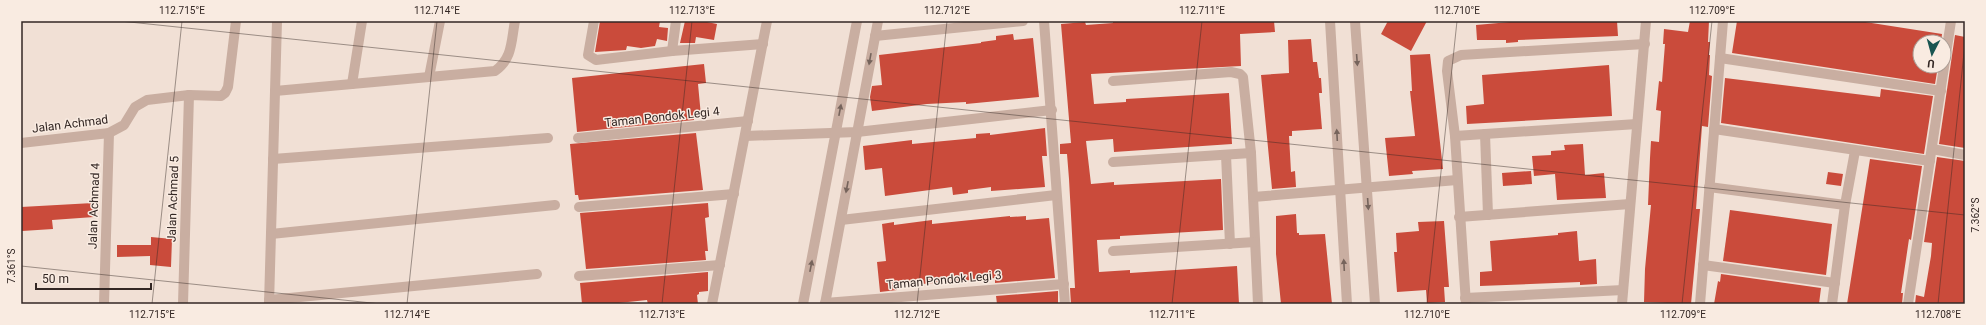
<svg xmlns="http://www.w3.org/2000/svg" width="1986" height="325" viewBox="0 0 1986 325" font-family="Roboto,sans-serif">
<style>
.building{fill:#ca4b3b}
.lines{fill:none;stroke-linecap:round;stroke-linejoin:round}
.street{stroke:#c9aea1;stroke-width:10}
.oneway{fill:#76645c}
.ticks{fill:none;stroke:#332724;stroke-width:1;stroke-opacity:0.45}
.labels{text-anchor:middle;stroke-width:3;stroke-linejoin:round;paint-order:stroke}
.street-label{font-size:12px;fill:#332724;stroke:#f9ebe1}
.neatline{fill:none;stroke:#332724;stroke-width:1.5}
.ticks-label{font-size:10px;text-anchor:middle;fill:#332724}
</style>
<rect width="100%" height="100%" fill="#f1e0d5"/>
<g class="building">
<path d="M600 21H660L659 27 668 28 667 41 657 39 655 46 641 48 627 46 626 50 595 52Z"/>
<path d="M685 21H702L717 24 714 40 696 37 695 43H680Z"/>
<path d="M1113 21H1274L1275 32 1240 34 1241 66 1091 74 1094 104 1126 102V99L1229 93 1232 144 1114 152 1113 139 1086 141 1091 184 1114 182V185L1221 179 1223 230 1120 236V239L1097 240 1099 272 1130 270V273L1237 266 1239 304H1071L1070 288H1075L1069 179 1067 154H1060V144L1071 143 1061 24 1085 22 1086 25 1113 23Z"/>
<path d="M1388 21H1427L1411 51 1381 34Z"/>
<path d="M1521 21H1617L1618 36 1518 40V42L1506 43V40H1477L1476 25Z"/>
<path d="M1690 21H1709L1708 42H1710L1709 55H1710L1709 75 1712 76 1708 127 1702 126 1696 209H1700L1691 304 1644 302 1645 269 1651 205H1648L1650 158 1651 141 1659 142 1661 111 1656 110 1659 81 1662 82 1665 44H1663L1664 29 1688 32Z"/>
<path d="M1737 21H1859L1942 34 1941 42H1920V66H1938L1935 84 1732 53Z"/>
<path d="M1013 34 1014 40 1033 38 1039 97 966 104V102L927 104 872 111 870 97 872 86 882 85 879 55 981 43V42L996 40V36Z"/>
<path d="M1955 35 1965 37V148L1939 144Z"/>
<path d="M1311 39 1313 62H1317L1319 78H1321L1322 93H1319L1322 129 1292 131V136H1289L1291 172 1295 171 1296 187 1272 189 1261 75 1289 73 1288 40Z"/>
<path d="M1430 54 1443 169 1412 171 1413 174 1389 176 1385 138 1415 136 1410 91H1412L1410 55Z"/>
<path d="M704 64 706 83 698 84 701 116H694V120L577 132 572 78Z"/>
<path d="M1609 65 1612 116 1467 124 1466 106 1484 104 1482 75Z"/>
<path d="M1725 78 1880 97 1881 89 1933 96 1924 154 1721 123Z"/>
<path d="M1045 128 1047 156H1042L1045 187 991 191V187L968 190V193L953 195 952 187 885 196 882 168 865 170 863 146 912 140V144L976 138V134L990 133V135Z"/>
<path d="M696 133 703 190 579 200 578 195H575L570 144Z"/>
<path d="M1583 144 1585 175 1604 173 1606 198 1557 200 1555 174 1534 176 1532 156 1551 155V151L1565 150 1564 145Z"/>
<path d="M1937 157 1965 161V304H1915L1916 295 1924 297 1931 256 1932 243 1924 242Z"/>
<path d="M1870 159 1922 166 1911 240 1909 239 1901 293H1903L1902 304H1847Z"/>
<path d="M1531 171 1532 184 1503 186 1502 173Z"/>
<path d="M1828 172 1843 174 1841 186 1826 184Z"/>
<path d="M93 203 94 217 52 220 53 229 22 231 21 207Z"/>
<path d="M708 203 709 217 705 218 708 251H705L706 260 586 269 580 213Z"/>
<path d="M1730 210 1832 224 1826 275 1723 261Z"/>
<path d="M1296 214 1297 233H1299V235L1325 234 1332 304H1281L1276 254V216Z"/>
<path d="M1010 216V217L1026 216V220L1049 218 1055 278 995 283V278L897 286V290L880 292 877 262 886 261 882 224 894 222V225L932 220V224Z"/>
<path d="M1444 221 1449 287H1444L1445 302 1427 303 1426 290 1397 292 1394 252H1397L1396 233 1419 231 1418 222Z"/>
<path d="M1577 231 1579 261 1596 259 1597 284 1580 285V282L1480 286V272L1492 271 1490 241 1558 235V233Z"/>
<path d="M151 237 172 239 171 267 150 265V256L117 257V245H151Z"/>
<path d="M708 272V291L699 292V294L697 295 698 304H648L647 300 609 304H582L580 283Z"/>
<path d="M1721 274 1821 288 1819 304H1714L1718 281 1720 282Z"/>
<path d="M1058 291V304H997L996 296Z"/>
</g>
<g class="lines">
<g class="street">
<path d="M594 21 588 55 596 60 672 51 763 44"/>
<path d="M1044 21 1065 304"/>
<path d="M1330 21 1347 304"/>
<path d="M1355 21 1375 304"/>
<path d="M875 36 1023 21"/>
<path d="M672 51 676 21"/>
<path d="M1720 58 1941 91"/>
<path d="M429 77 440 21"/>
<path d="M1113 81 1231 72 1240 74 1243 77 1251 153 1258 304"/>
<path d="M352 84 362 21"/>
<path d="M275 91 495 71C513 58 511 41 515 21"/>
<path d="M1714 129 1930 161"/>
<path d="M1485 134 1488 215"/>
<path d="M745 136 857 132 1052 110"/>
<path d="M1455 136 1637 124"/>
<path d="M578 138 748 121"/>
<path d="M21 143 109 133 124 125 135 107 147 100 189 95 221 96 225 93 228 87 236 21"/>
<path d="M1932 149 1965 155"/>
<path d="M1226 155 1230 244"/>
<path d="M273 159 548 138"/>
<path d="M1113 162 1251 153"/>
<path d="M1709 187 1845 205"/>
<path d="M1253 197 1457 180"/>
<path d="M579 207 734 194"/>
<path d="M1459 217 1630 204"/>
<path d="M841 220 1056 195"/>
<path d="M271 234 555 205"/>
<path d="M1113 251 1255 242"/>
<path d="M1703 265 1835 283"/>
<path d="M579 276 720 265"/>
<path d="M1465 298 1623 290"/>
<path d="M269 300 537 274"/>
<path d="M825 303 1064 284"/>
<path d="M104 304 109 133"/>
<path d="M183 304 189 95"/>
<path d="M269 304 277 21"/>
<path d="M712 304 767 21"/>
<path d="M803 304 857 21"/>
<path d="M825 304 878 21"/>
<path d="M1466 304 1455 136 1447 71 1448 61 1461 55 1645 44"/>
<path d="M1622 304 1646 21"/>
<path d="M1700 304 1723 21"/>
<path d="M1832 304 1845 205 1855 151"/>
<path d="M1908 304 1951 21"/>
</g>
</g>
<defs><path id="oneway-solid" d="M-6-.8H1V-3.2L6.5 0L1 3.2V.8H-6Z"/></defs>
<g class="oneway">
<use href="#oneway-solid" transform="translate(870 59) rotate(100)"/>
<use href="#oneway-solid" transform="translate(1357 60) rotate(86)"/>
<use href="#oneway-solid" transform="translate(840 110) rotate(-79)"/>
<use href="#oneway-solid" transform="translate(1337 135) rotate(-93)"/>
<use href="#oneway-solid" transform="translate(847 187) rotate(101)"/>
<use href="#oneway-solid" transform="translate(1368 204) rotate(86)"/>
<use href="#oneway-solid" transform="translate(1344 265) rotate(-93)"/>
<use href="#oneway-solid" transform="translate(811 266) rotate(-79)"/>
</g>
<path class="ticks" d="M120 21 1965 215M21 266 381 304M152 304 182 21M407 304 437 21M662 304 692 21M917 304 947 21M1172 304 1202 21M1427 304 1457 21M1682 304 1712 21M1938 304 1965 43"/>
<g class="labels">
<g class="street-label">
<text transform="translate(662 117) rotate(-6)" y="4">Taman Pondok Legi 4</text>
<text transform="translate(70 124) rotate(-7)" y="4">Jalan Achmad</text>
<text transform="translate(173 199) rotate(-88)" y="4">Jalan Achmad 5</text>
<text transform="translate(94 206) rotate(-88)" y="4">Jalan Achmad 4</text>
<text transform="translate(944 280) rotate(-5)" y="4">Taman Pondok Legi 3</text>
</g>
</g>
<rect width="1986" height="325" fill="none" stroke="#f9ebe1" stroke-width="44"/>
<g transform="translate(1932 54) rotate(186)"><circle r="19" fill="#f9ebe1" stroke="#aa9d95"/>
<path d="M0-3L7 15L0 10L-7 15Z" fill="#195551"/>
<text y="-6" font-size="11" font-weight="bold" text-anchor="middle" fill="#332724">U</text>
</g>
<path d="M36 283v6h115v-6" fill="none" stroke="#332724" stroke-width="2"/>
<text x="42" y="283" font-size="12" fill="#332724" stroke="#f9ebe1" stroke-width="3" paint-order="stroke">50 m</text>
<rect x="22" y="22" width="1942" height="281" class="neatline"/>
<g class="ticks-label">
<text x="182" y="14">112.715°E</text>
<text x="437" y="14">112.714°E</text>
<text x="692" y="14">112.713°E</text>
<text x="947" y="14">112.712°E</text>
<text x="1202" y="14">112.711°E</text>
<text x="1457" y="14">112.710°E</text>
<text x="1712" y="14">112.709°E</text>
<text transform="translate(1975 215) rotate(-90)" y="4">7.362°S</text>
<text transform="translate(11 266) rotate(-90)" y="4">7.361°S</text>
<text x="152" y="318">112.715°E</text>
<text x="407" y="318">112.714°E</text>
<text x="662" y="318">112.713°E</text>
<text x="917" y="318">112.712°E</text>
<text x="1172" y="318">112.711°E</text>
<text x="1427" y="318">112.710°E</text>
<text x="1683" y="318">112.709°E</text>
<text x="1938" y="318">112.708°E</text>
</g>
</svg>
